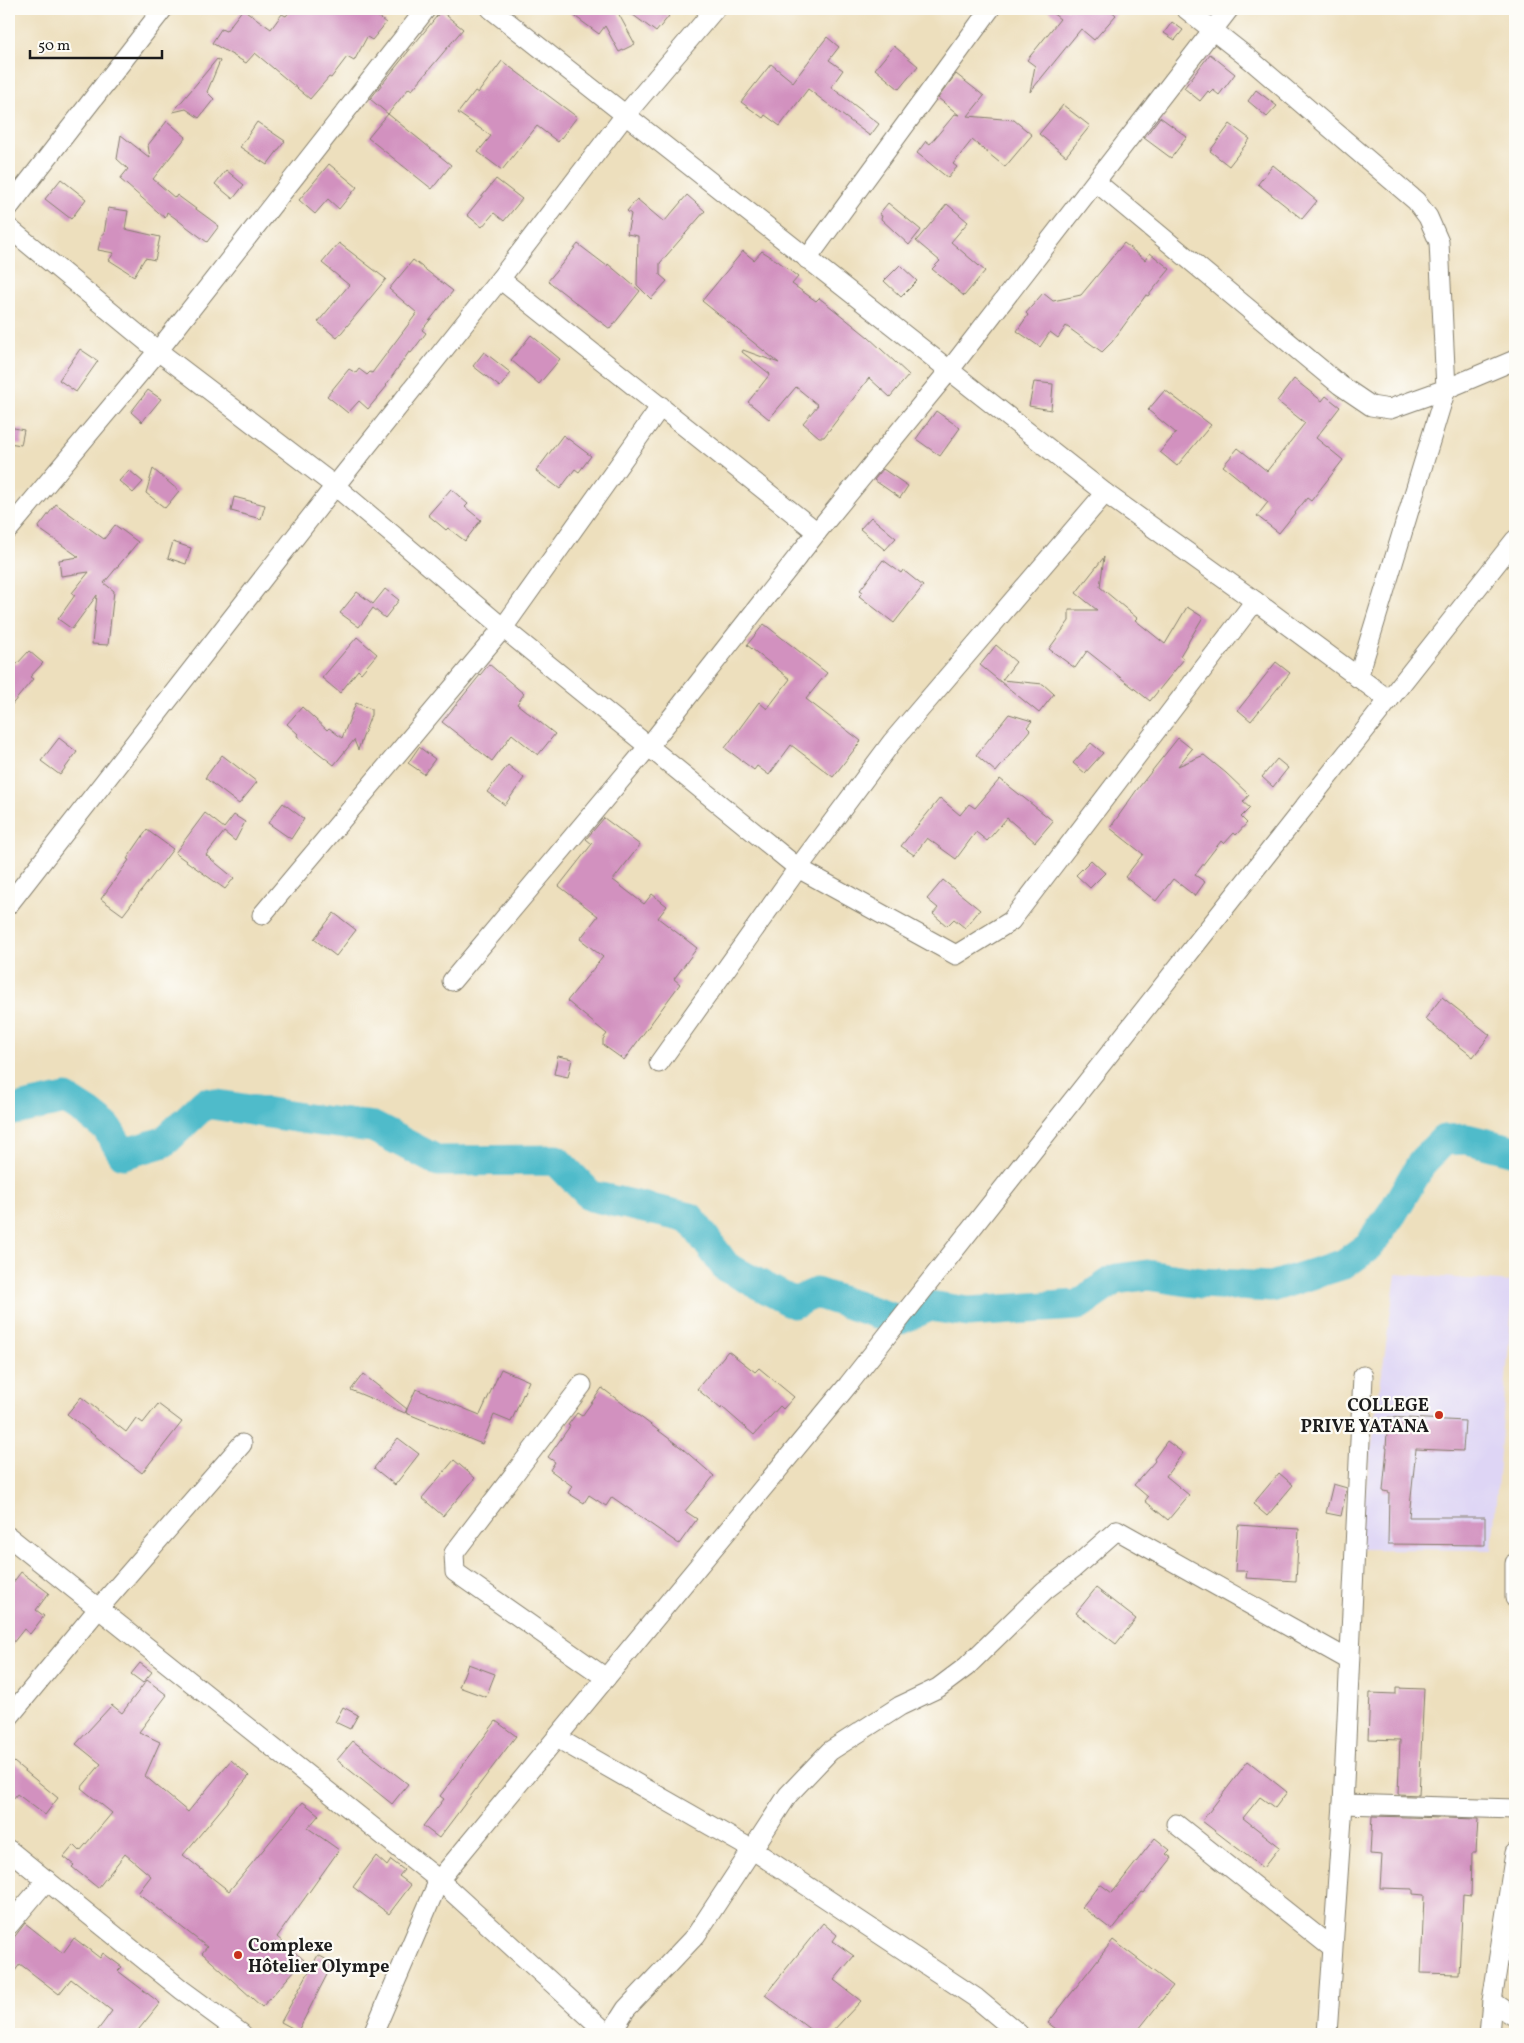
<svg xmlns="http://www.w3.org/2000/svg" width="1524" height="2043" viewBox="0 0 1524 2043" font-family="Vollkorn,serif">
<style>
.built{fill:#ded5f5}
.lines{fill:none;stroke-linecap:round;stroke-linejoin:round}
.river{stroke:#4fbbca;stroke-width:31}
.building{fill:#d291bf}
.minor-casing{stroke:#847e6c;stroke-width:21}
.minor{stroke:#fff;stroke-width:19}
.poi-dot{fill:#c8321e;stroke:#fdfcf7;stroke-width:2}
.labels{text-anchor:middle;stroke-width:4.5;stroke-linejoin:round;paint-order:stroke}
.poi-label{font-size:18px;font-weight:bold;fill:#1c1c1c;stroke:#fdfcf7;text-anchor:end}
</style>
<rect width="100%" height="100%" fill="#fdfcf7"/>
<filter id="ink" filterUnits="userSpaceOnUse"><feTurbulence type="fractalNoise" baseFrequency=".02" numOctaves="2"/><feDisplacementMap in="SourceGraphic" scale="10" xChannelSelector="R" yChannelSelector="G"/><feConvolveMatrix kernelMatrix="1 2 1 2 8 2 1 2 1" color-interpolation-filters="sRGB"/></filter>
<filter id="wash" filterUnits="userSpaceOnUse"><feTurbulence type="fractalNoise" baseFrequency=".0096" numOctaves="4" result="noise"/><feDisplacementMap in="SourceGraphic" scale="20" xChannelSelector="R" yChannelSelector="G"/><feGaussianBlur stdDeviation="1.12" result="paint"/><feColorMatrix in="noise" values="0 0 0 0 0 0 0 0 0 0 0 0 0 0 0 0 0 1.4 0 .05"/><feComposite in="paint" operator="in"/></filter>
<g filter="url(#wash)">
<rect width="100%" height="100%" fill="#eddfbd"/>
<path class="built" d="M1396 1274 1514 1282 1492 1550 1357 1549Z"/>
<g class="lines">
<path class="river" d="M9 1111 66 1099 88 1113 107 1128 123 1154 164 1142 205 1103 314 1120 373 1127 438 1161 556 1160 591 1196 690 1218 726 1267 794 1303 816 1293 898 1320 930 1306 968 1312 1078 1305 1116 1279 1147 1275 1201 1283 1271 1287 1344 1264 1369 1246 1393 1212 1423 1161 1444 1140 1467 1139 1515 1151"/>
</g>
<g id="blocks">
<g class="building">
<path d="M243 9 271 29 282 14 286 16 292 9H368L386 23 372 40 367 37 354 61 347 57 331 78 329 77 310 99 255 53 246 63 212 43 221 29 226 31Z"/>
<path d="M565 9H618L617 11 635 44 619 52 605 26 599 34Z"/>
<path d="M625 9H660L669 16 656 32Z"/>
<path d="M1047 9H1109L1116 15 1094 40 1081 29 1030 92 1035 66 1027 60 1060 19Z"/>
<path d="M441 11 463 29 412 90 409 88 388 114 370 99Z"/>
<path d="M1172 22 1183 30 1175 40 1164 33Z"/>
<path d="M827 37 839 47 829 60 843 70 831 87 879 124 870 136 808 89 780 126 765 115 763 118 741 102 771 64 793 82Z"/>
<path d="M894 46 918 66 899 89 875 69Z"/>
<path d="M1210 54 1235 74 1219 95 1213 90 1210 93 1208 91 1200 101 1184 88Z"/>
<path d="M217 59 220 61 207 92 214 99 199 118 186 109 173 112Z"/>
<path d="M502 61 577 117 558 142 537 126 502 170 478 152 491 136 458 113 475 91 478 93Z"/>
<path d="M956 74 984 96 968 116 1014 120 1032 135 1005 167 972 140 953 164 957 167 948 178 917 153 926 141 930 144 955 114 959 115 938 98Z"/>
<path d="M1256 90 1277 106 1267 117 1248 101Z"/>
<path d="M1063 105 1090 126 1066 156 1039 134Z"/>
<path d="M388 114 451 165 432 189 368 138Z"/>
<path d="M1160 117 1187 137 1171 158 1144 138Z"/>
<path d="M167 121 186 137 153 179 175 198 177 195 219 226 207 242 167 212 165 218 120 179 128 169 117 159 121 135 150 158 148 145Z"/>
<path d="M257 122 285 141 267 165 240 147Z"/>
<path d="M1230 124 1250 139 1229 166 1210 151Z"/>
<path d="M329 164 357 187 339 209 328 199 315 214 299 200Z"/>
<path d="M1273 165 1317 201 1302 219 1258 184Z"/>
<path d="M226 170 244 185 233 199 215 184Z"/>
<path d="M61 179 86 199 71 219 45 199Z"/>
<path d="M496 179 522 199 504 221 494 213 482 227 467 215Z"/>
<path d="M687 195 705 211 660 263V275L667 281 651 299 637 285 638 236 627 234 631 214 627 211 637 199 664 222Z"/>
<path d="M888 203 921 230 909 245 881 219 882 216 879 214Z"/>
<path d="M947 204 968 222 951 242 985 271 964 296 932 269 940 261 916 241Z"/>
<path d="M108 208 128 211 125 229 160 237 155 260 145 258 134 276 109 260 114 253 98 250 102 234H104Z"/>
<path d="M339 243 386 279 337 338 318 322 349 285 322 263Z"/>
<path d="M1124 243 1145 260 1150 253 1170 269 1148 296 1146 295 1112 342 1102 352 1066 326 1058 338 1050 332 1040 347 1017 331 1028 315 1026 313 1043 293 1053 301 1081 295Z"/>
<path d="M578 244 607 266 608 264 640 291 610 329 548 281Z"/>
<path d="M743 251 754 260 762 251 779 262 798 277 792 284 816 301 819 298 827 304 868 337 909 375 890 397 869 378 824 437H819L803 423 818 405 796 387 769 419 748 402 770 374 742 352 743 350 779 363 702 301Z"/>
<path d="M413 260 453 291 422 330 426 333 411 353 409 352 386 385 387 386 368 409 359 401 348 413 327 396 349 369 356 373 359 369 367 375 370 372 372 373 417 313 389 289Z"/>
<path d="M900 265 917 281 901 297 884 281Z"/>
<path d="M531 335 560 359 539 384 511 360Z"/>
<path d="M80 349 98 361 76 392 59 380Z"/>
<path d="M484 352 511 373 500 387 473 366Z"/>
<path d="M1294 379 1322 401 1326 396 1340 407 1316 438 1343 460 1311 501 1307 498 1279 533 1257 516 1268 502 1223 466 1238 448 1267 471 1305 423 1277 401Z"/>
<path d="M1034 382 1053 384 1051 410 1029 406Z"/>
<path d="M148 390 161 399 142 422 131 412Z"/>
<path d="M1165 390 1211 425 1177 466 1160 452 1176 433 1148 410Z"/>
<path d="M936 411 960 428 940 456 916 439Z"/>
<path d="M9 427 24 430 21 445 9 443Z"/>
<path d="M563 435 591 456 579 472 575 469 560 489 536 471Z"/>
<path d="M153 469 179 491 165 508 146 493Z"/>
<path d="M883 469 908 486 900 498 874 480Z"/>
<path d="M129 470 143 482 133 493 119 481Z"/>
<path d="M451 489 468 504 465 507 481 520 465 541 448 528 446 530 428 515Z"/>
<path d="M234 497 265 505 261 519 231 511Z"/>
<path d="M56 504 104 539 115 525 138 542 104 583 114 591 108 645 92 644 97 595 72 629 58 619 75 595 72 593 89 572 61 576 59 560 79 557 38 528Z"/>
<path d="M871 517 896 538 885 550 860 529Z"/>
<path d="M173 542 191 548 186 564 168 558Z"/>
<path d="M1104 557 1100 587 1137 618 1135 620 1165 644 1187 607 1203 617 1180 656 1184 659 1150 701 1087 651 1075 668 1049 649 1069 621V610H1097L1076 593Z"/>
<path d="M883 560 901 573 903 570 923 586 894 623 859 596 863 592 860 590Z"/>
<path d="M385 589 399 600 385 618 373 608 359 627 340 613 357 592 373 604Z"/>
<path d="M764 624 827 673 806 699 861 741 833 777 791 745 769 775 757 766 754 770 725 748 759 702 767 709 790 679 747 645Z"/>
<path d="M357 637 377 654 361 673 358 670 340 693 322 678Z"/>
<path d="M996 645 1016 662 1002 680 1043 684 1054 694 1039 713 980 665Z"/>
<path d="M29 651 43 663 30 677 33 679 9 708V659L16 665Z"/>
<path d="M1276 662 1290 673 1251 721 1238 710Z"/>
<path d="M489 664 524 694 517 704 555 734 538 755 512 734 492 761 442 722Z"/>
<path d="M356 703 371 709V715L358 750 354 740 334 765 297 736 298 734 287 724 302 707 327 730 329 728 342 738Z"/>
<path d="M1009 714 1032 721 1027 727 1030 730 996 772 976 755Z"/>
<path d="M59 738 77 752 60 775 41 761Z"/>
<path d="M1178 738 1192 749 1178 766 1204 755 1226 773 1249 795 1243 802 1250 808 1241 817 1247 823 1236 835 1234 833 1224 844 1221 841 1195 875 1205 882 1195 896 1173 879 1156 901 1125 877 1143 854 1110 828 1136 791Z"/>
<path d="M1091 743 1103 753 1085 773 1073 763Z"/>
<path d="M419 747 435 759 424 774 408 763Z"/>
<path d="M222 755 257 782 239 804 205 778Z"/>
<path d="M1277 759 1288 768 1273 787 1262 777Z"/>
<path d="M508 765 524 778 505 805 487 792Z"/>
<path d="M1000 779 1053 821 1035 842 1007 818 987 841 976 832 956 859 927 838 914 855 901 846 940 798 960 815 969 804 975 808Z"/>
<path d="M283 803 304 819 291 839 268 823Z"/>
<path d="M205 813 224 828 234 815 245 822 235 841 224 832 206 855 234 878 225 889 175 853Z"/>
<path d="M604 818 640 845 613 880 644 904 652 894 667 906 658 918 697 948 674 979 680 984 624 1060 603 1045V1039L607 1034 567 1001 603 957 580 939 598 916 559 886 592 844 586 839Z"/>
<path d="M147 830 173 849 123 915 101 899 129 860 127 859Z"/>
<path d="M1091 860 1105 873 1090 888 1076 875Z"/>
<path d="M943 880 980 910 965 928 954 919 947 926 933 914 938 908 927 899Z"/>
<path d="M334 913 356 930 336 956 314 939Z"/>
<path d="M1442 997 1490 1035 1473 1057 1425 1019Z"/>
<path d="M558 1056 572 1059 568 1077 554 1074Z"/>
<path d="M728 1351 755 1372 759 1368 794 1397 783 1409 780 1406 754 1435 722 1407 721 1409 697 1389Z"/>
<path d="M501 1369 529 1381 511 1422 494 1415 482 1444 406 1413 407 1409 405 1413 351 1390 363 1374 407 1409 416 1389 480 1415Z"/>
<path d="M602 1388 683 1449 714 1476 685 1511 697 1519 679 1544 612 1497 606 1506 589 1495 584 1503 568 1493 572 1486 550 1470 555 1462 548 1457 570 1426 568 1425 577 1413 582 1416Z"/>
<path d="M81 1397 126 1432 136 1418 143 1423 158 1404 182 1422 142 1473 67 1414Z"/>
<path d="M1388 1417 1465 1421 1463 1451 1416 1449 1409 1517H1485V1545L1388 1544 1389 1492 1383 1491 1387 1448H1386Z"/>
<path d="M398 1438 419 1454 395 1485 374 1468Z"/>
<path d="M1167 1441 1183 1453 1166 1476 1189 1495 1168 1520 1145 1501 1148 1497 1134 1485 1155 1461 1154 1459Z"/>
<path d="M454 1460 475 1478 443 1516 422 1498Z"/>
<path d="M1279 1473 1293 1485 1267 1516 1253 1504Z"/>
<path d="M1333 1484 1347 1488 1341 1516 1326 1513Z"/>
<path d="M1238 1525 1299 1529 1296 1581 1246 1578 1247 1571H1235Z"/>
<path d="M21 1572 49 1593 36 1610 44 1616 30 1634 24 1629 9 1648V1588Z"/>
<path d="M1096 1588 1136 1619 1116 1644 1076 1613Z"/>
<path d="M140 1663 152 1672 143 1683 131 1674Z"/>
<path d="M468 1664 495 1674 486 1697 459 1687Z"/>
<path d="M147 1680 167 1695 139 1732 160 1742 145 1776 188 1812 231 1760 249 1776 183 1855 229 1891 303 1802 319 1815 308 1828 339 1850 277 1937 304 1960 262 2007 202 1953 207 1947 138 1893 151 1876 125 1854 98 1888 72 1867 74 1865 64 1857 74 1845 80 1851 112 1813 81 1788 101 1764 76 1744 112 1705 122 1713Z"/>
<path d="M1396 1688 1424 1689 1419 1795 1398 1794 1400 1740 1368 1739 1370 1693 1396 1694Z"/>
<path d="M343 1707 358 1715 350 1729 335 1722Z"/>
<path d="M496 1721 516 1736 439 1838 423 1826 444 1799 440 1796Z"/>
<path d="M353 1741 408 1784 392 1804 337 1760Z"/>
<path d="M9 1758 58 1798 45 1815 17 1794 9 1804Z"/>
<path d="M1248 1761 1287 1792 1275 1808 1260 1797 1243 1818 1280 1847 1263 1868 1202 1821Z"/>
<path d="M1372 1816 1478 1819 1476 1853H1472L1471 1896 1463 1895 1459 1974 1421 1973 1424 1895 1413 1894V1889L1380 1888 1382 1855 1370 1854Z"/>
<path d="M1155 1838 1170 1850 1166 1854 1172 1858 1144 1893 1142 1892 1112 1930 1082 1907 1100 1884 1112 1893Z"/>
<path d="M376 1856 387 1866 391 1860 404 1870 399 1876 411 1885 389 1914 353 1887Z"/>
<path d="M25 1923 63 1953 74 1938 100 1958 103 1953 122 1967 118 1971 160 2003 135 2034H95L112 2011 71 1979 59 1994 20 1964 9 1979V1944Z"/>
<path d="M823 1923 837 1935 833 1941 854 1956 834 1980 861 2001 830 2034H816L765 1995Z"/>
<path d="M1113 1940 1173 1986 1135 2034H1063L1048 2023Z"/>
<path d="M318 1955 333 1963 298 2031 281 2022Z"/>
</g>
</g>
</g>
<g filter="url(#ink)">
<use href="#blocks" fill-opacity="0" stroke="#847e6c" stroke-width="1"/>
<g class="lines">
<g class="minor-casing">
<g id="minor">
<path d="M491 9 1105 493 1255 601 1389 700"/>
<path d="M1096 182 1340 385 1371 406 1390 409 1446 389 1439 242 1428 217 1416 201 1252 61 1186 9"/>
<path d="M9 207 163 9"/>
<path d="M9 228 158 351 335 486 503 628 798 868 956 955 1011 921 1255 601"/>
<path d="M807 259 990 9"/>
<path d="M500 279 817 532"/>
<path d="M9 529 158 351 426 9"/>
<path d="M1358 678 1446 389 1515 360"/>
<path d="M9 904 335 486 500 279 626 114 715 9"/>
<path d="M262 915 503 628 661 406"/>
<path d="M452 981 649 746 817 532 948 372 1229 9"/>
<path d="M659 1063 798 868 892 742 1105 493"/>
<path d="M582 1385 454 1553 455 1572 606 1678"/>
<path d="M9 1537 439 1880 608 2034"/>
<path d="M1515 1563V1598"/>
<path d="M9 1717 99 1608 242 1444"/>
<path d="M557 1738 753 1850 976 1998 1019 2034"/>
<path d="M1343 1804 1515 1809"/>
<path d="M1176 1824 1332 1948"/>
<path d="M9 1850 182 1990 242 2034"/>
<path d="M9 1925 47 1880"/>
<path d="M1492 2001 1515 2017"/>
<path d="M373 2034 439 1880 848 1385 1515 540"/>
<path d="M610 2034 626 2009 696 1935 788 1795 830 1751 900 1706 938 1688 966 1667 1045 1590 1074 1568 1117 1530 1349 1660"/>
<path d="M1327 2034 1343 1804 1363 1376"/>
<path d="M1489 2034 1492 2001 1515 1853"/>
</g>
</g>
<use href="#minor" class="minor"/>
</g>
</g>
<g class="poi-dot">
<circle cx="1439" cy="1415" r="5"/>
<circle cx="238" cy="1955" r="5"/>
</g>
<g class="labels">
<g class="poi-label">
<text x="1429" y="1411">COLLEGE<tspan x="1429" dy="21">PRIVE YATANA</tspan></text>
<text x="248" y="1951" text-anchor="start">Complexe<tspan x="248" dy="21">Hôtelier Olympe</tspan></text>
</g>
</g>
<rect width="1524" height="2043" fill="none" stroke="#fdfcf7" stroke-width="30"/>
<path d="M30 50v8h132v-8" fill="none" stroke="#1c1c1c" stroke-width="2.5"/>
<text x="38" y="50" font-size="15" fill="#1c1c1c" stroke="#fdfcf7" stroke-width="4" paint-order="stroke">50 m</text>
</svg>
